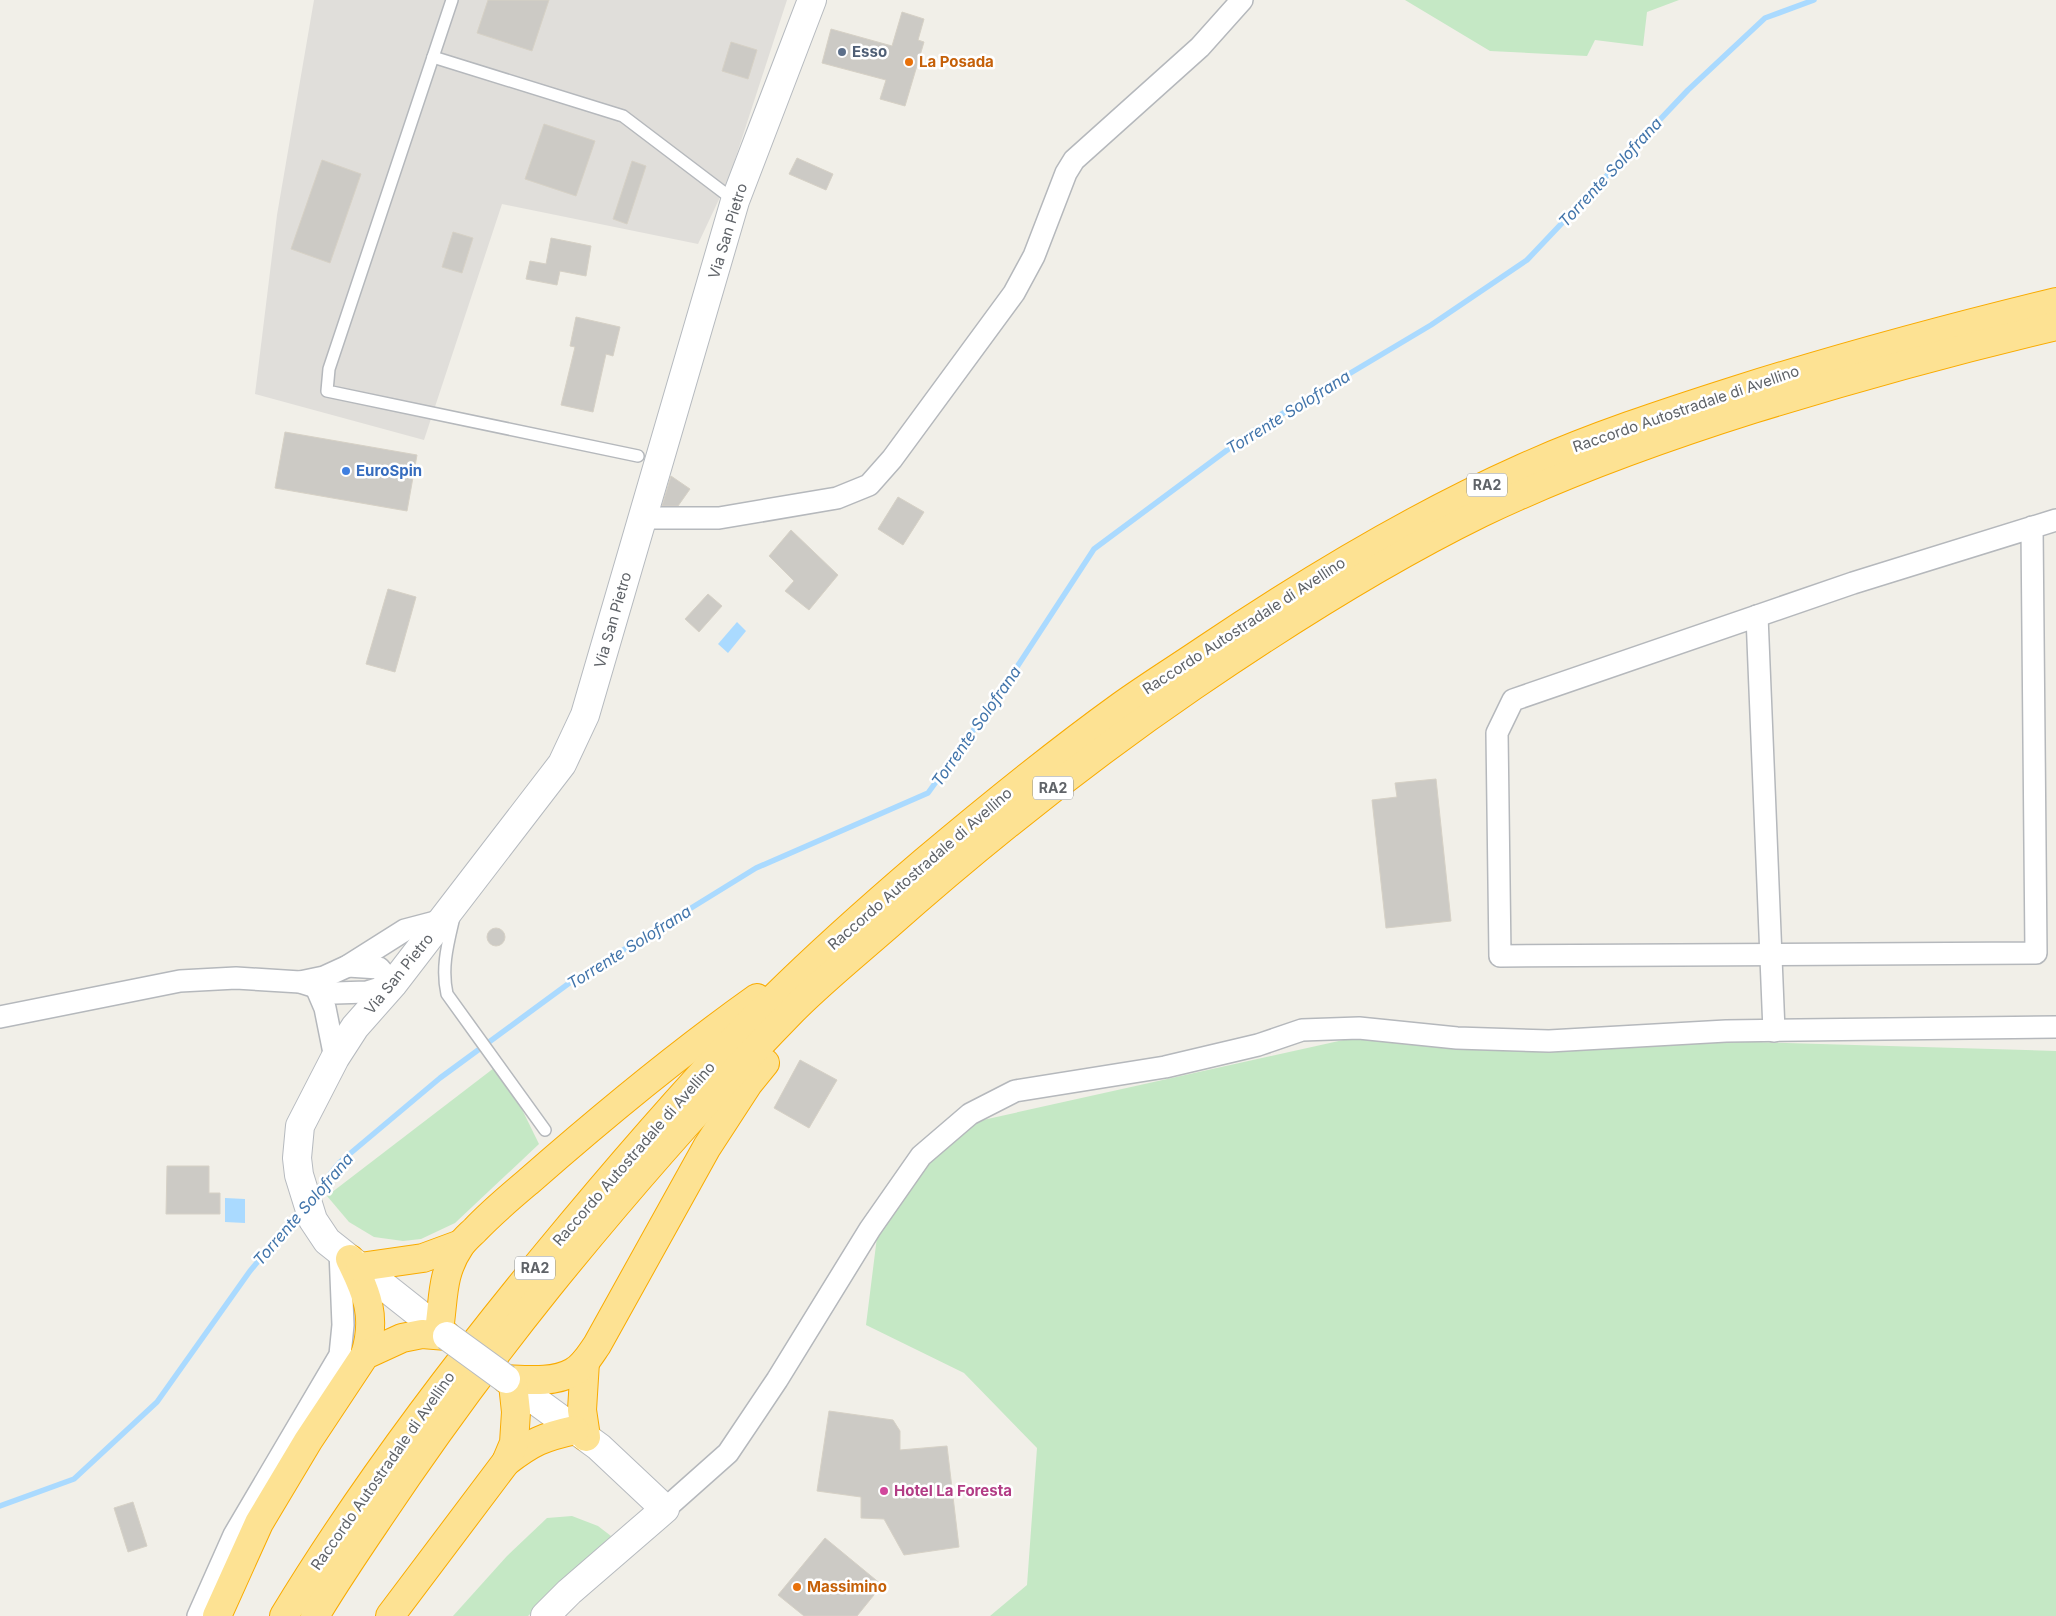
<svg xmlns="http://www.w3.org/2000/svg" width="2056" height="1616" viewBox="0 0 2056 1616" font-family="Inter,sans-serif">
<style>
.industrial{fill:#e0deda}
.green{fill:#c5e8c5}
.water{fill:#aadaff}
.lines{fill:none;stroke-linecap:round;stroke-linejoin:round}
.stream{stroke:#aadaff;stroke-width:5.5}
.building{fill:#cccac5;stroke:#d6d1c6}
.lane-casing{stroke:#b5b8bc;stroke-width:14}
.street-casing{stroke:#b5b8bc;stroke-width:24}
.secondary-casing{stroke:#b6babf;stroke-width:30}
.highway-casing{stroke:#f9ab00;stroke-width:30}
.lane{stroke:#fff;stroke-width:11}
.street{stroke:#fff;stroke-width:21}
.secondary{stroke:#fff;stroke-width:28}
.highway{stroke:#fde293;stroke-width:28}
.secondary-bridge-casing{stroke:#b6babf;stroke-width:30;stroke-linecap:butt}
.secondary-bridge{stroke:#fff;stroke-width:28}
.service-dot{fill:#5c6f8a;stroke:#fff;stroke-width:2}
.food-dot{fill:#e8710a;stroke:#fff;stroke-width:2}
.shop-dot{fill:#3f7fe0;stroke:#fff;stroke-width:2}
.hotel-dot{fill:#d1479c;stroke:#fff;stroke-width:2}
.labels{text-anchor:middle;stroke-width:5;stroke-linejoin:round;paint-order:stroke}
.shield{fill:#fff;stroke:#8f9295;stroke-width:1}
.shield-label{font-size:14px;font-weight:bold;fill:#5f6368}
.service-label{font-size:15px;font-weight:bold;fill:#4e5e75;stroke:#fff;text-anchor:start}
.food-label{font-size:15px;font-weight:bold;fill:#c56008;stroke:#fff;text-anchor:start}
.street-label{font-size:15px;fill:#5f6368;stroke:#fff}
.shop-label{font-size:15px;font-weight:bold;fill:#366cbe;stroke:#fff;text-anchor:start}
.hotel-label{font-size:15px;font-weight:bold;fill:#b23c85;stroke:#fff;text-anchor:start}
.water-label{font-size:16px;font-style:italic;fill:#4174aa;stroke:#fff}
</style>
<rect width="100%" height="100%" fill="#f1efe8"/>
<path class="industrial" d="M314 0H787L729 178 698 244 502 204 424 440 255 394 277 215Z"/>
<g class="green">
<path d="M1405 0H1679L1647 12 1643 46 1595 40 1587 56 1490 51Z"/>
<path d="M1384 1031 2056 1051V1616H990L1027 1585 1037 1448 964 1373 866 1325 879 1221 942 1129Z"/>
<path d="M494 1068 510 1085 539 1144 455 1223 421 1239 403 1241 374 1237 349 1222 327 1196Z"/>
<path d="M572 1516 598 1526 611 1536 528 1616H453L507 1556 547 1518Z"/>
</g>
<g class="water">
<path d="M737 622 746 631 728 653 718 644Z"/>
<path d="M225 1198 245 1199V1223L225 1222Z"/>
</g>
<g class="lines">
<g class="stream">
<path d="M313 1195 340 1162 440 1078 568 984 756 868 928 793 998 696 1094 549 1250 433 1431 325 1527 260 1688 90 1765 18 1814 0"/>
<path d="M0 1506 74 1479 157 1402 250 1271 301 1209"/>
</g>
</g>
<g class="building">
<path d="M488 0H549L532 51 477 33Z"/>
<path d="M902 12 924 19 918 40 924 42 905 106 880 99 886 80 822 63 831 29 892 46Z"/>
<path d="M731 42 757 50 748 79 722 71Z"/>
<path d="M544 124 595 141 576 196 525 179Z"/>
<path d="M797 158 833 174 826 190 789 174Z"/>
<path d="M322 160 361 174 330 263 291 249Z"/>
<path d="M632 161 646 166 627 224 613 219Z"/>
<path d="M453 232 473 238 462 273 442 267Z"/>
<path d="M551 238 591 246 586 276 560 271 557 285 526 279 530 261 546 264Z"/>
<path d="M576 317 620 327 613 356 606 354 593 412 561 405 575 347 570 346Z"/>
<path d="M285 432 417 455 407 511 275 488Z"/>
<path d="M671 476 690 489 678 506H662Z"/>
<path d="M898 497 924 512 903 545 878 529Z"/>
<path d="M791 530 838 575 809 610 785 591 794 581 769 556Z"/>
<path d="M388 589 416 597 395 672 366 664Z"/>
<path d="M708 594 722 606 699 632 685 619Z"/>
<path d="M1436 779 1451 921 1386 928 1372 800 1397 797 1395 783Z"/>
<circle cx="496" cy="937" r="9"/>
<path d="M800 1060 837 1080 809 1128 774 1108Z"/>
<path d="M167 1166H209V1193H220V1214H166Z"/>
<path d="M829 1411 893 1420 900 1431V1450L947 1446 959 1547 904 1555 884 1519 861 1518V1497L817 1491Z"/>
<path d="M133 1502 147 1546 128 1552 114 1508Z"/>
<path d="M825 1538 882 1585 857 1616H804L778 1595Z"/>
</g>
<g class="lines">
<g class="lane-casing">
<g id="lane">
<path d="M452 0 329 369 327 391 638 456"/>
<path d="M433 57 623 116 735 201"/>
<path d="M454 917C448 943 441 967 447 994L545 1130"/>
</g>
</g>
<g class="street-casing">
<g id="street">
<path d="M643 518H719L837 498 869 485 892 459 1014 293 1034 256 1066 173 1074 160 1200 47 1242 0"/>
<path d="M2032 527 2036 953 1500 956 1497 733 1513 700 1853 583 2056 520"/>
<path d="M1757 616 1774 1031"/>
<path d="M300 982 324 977 348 966 405 930 443 920"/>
<path d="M316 987 325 1008 335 1058"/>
<path d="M0 1017 180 981 236 978 300 982 335 993 367 992 393 984 379 968 348 966"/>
<path d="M665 1509 728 1453 777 1380 870 1229 921 1156 970 1114 1015 1091 1165 1067 1258 1045 1302 1030 1359 1028 1457 1038 1549 1041 1726 1031 2056 1027"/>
<path d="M198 1616 234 1535 340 1355 343 1325 340 1251"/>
</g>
</g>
<g class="secondary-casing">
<g id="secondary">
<path d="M447 1336 327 1241 313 1220 299 1175 297 1158 300 1126 335 1058 355 1027 393 984 562 764 585 715 735 201 812 0"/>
<path d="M506 1379 599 1447 665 1509 569 1592 545 1616"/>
</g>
</g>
<g class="highway-casing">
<g id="highway">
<path d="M350 1259C367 1293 377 1317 365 1355"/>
<path d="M360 1267 423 1258 461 1244"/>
<path d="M439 1330C444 1298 441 1274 460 1246 464 1240 470 1235 475 1230 492 1212 510 1197 529 1181 602 1117 678 1054 757 998"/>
<path d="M585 1362 582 1410 586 1437"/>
<path d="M506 1379C527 1380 554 1383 573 1372 584 1366 590 1355 597 1345L707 1147 748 1084 765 1063"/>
<path d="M506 1462C532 1442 543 1437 575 1430"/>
<path d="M217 1616 259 1523 308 1441 365 1355 402 1338 422 1334 447 1336"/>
<path d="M284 1616C361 1489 451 1370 545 1256 615 1171 687 1087 764 1008 815 957 869 909 924 862 988 808 1053 755 1121 706 1149 686 1178 668 1206 649 1307 581 1411 518 1523 468 1592 437 1665 413 1737 390 1842 357 1949 328 2056 302"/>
<path d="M315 1616C334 1584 355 1553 376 1522 430 1441 487 1363 548 1287 625 1192 707 1098 793 1010 822 981 854 955 885 928 983 841 1085 760 1193 686 1285 623 1381 562 1481 513 1569 471 1661 438 1753 409 1853 378 1954 350 2056 326"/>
<path d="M390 1616 506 1462 514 1443 516 1412 513 1384"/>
</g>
</g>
<use href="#lane" class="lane"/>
<use href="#street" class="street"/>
<use href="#secondary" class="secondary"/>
<use href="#highway" class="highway"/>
<g class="secondary-bridge-casing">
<path id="secondary-bridge" d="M447 1336 506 1379"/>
</g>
<use href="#secondary-bridge" class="secondary-bridge"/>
</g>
<circle class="service-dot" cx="842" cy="52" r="5"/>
<g class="food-dot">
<circle cx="909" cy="62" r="5"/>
<circle cx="797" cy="1587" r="5"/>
</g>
<circle class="shop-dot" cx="346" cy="471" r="5"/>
<circle class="hotel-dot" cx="884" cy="1491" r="5"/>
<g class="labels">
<g class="shield">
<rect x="1467" y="473.5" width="40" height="23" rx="4"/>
<rect x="1033" y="776.5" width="40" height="23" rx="4"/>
<rect x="515" y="1256.5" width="40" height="23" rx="4"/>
</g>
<g class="shield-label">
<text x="1487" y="490">RA2</text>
<text x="1053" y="793">RA2</text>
<text x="535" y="1273">RA2</text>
</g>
<g class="service-label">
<text x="852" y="57">Esso</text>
</g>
<g class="food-label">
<text x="919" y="67">La Posada</text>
<text x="807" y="1592">Massimino</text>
</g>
<g class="street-label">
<text transform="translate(728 231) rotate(-73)" y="5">Via San Pietro</text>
<text transform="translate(1686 409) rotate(-19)" y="5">Raccordo Autostradale di Avellino</text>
<text transform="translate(613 620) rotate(-74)" y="5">Via San Pietro</text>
<text transform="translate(1244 626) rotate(-33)" y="5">Raccordo Autostradale di Avellino</text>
<text transform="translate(920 869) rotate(-41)" y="5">Raccordo Autostradale di Avellino</text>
<text transform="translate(399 974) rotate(-51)" y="5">Via San Pietro</text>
<text transform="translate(634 1154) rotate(-49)" y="5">Raccordo Autostradale di Avellino</text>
<text transform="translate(383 1471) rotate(-55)" y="5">Raccordo Autostradale di Avellino</text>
</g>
<g class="shop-label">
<text x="356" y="476">EuroSpin</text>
</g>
<g class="hotel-label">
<text x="894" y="1496">Hotel La Foresta</text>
</g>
<g class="water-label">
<text transform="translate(1610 172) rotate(-47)" y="6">Torrente Solofrana</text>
<text transform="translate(1288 412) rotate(-32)" y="6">Torrente Solofrana</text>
<text transform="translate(976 726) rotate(-55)" y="6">Torrente Solofrana</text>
<text transform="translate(629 947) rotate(-32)" y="6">Torrente Solofrana</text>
<text transform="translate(303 1209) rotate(-49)" y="6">Torrente Solofrana</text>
</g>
</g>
</svg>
